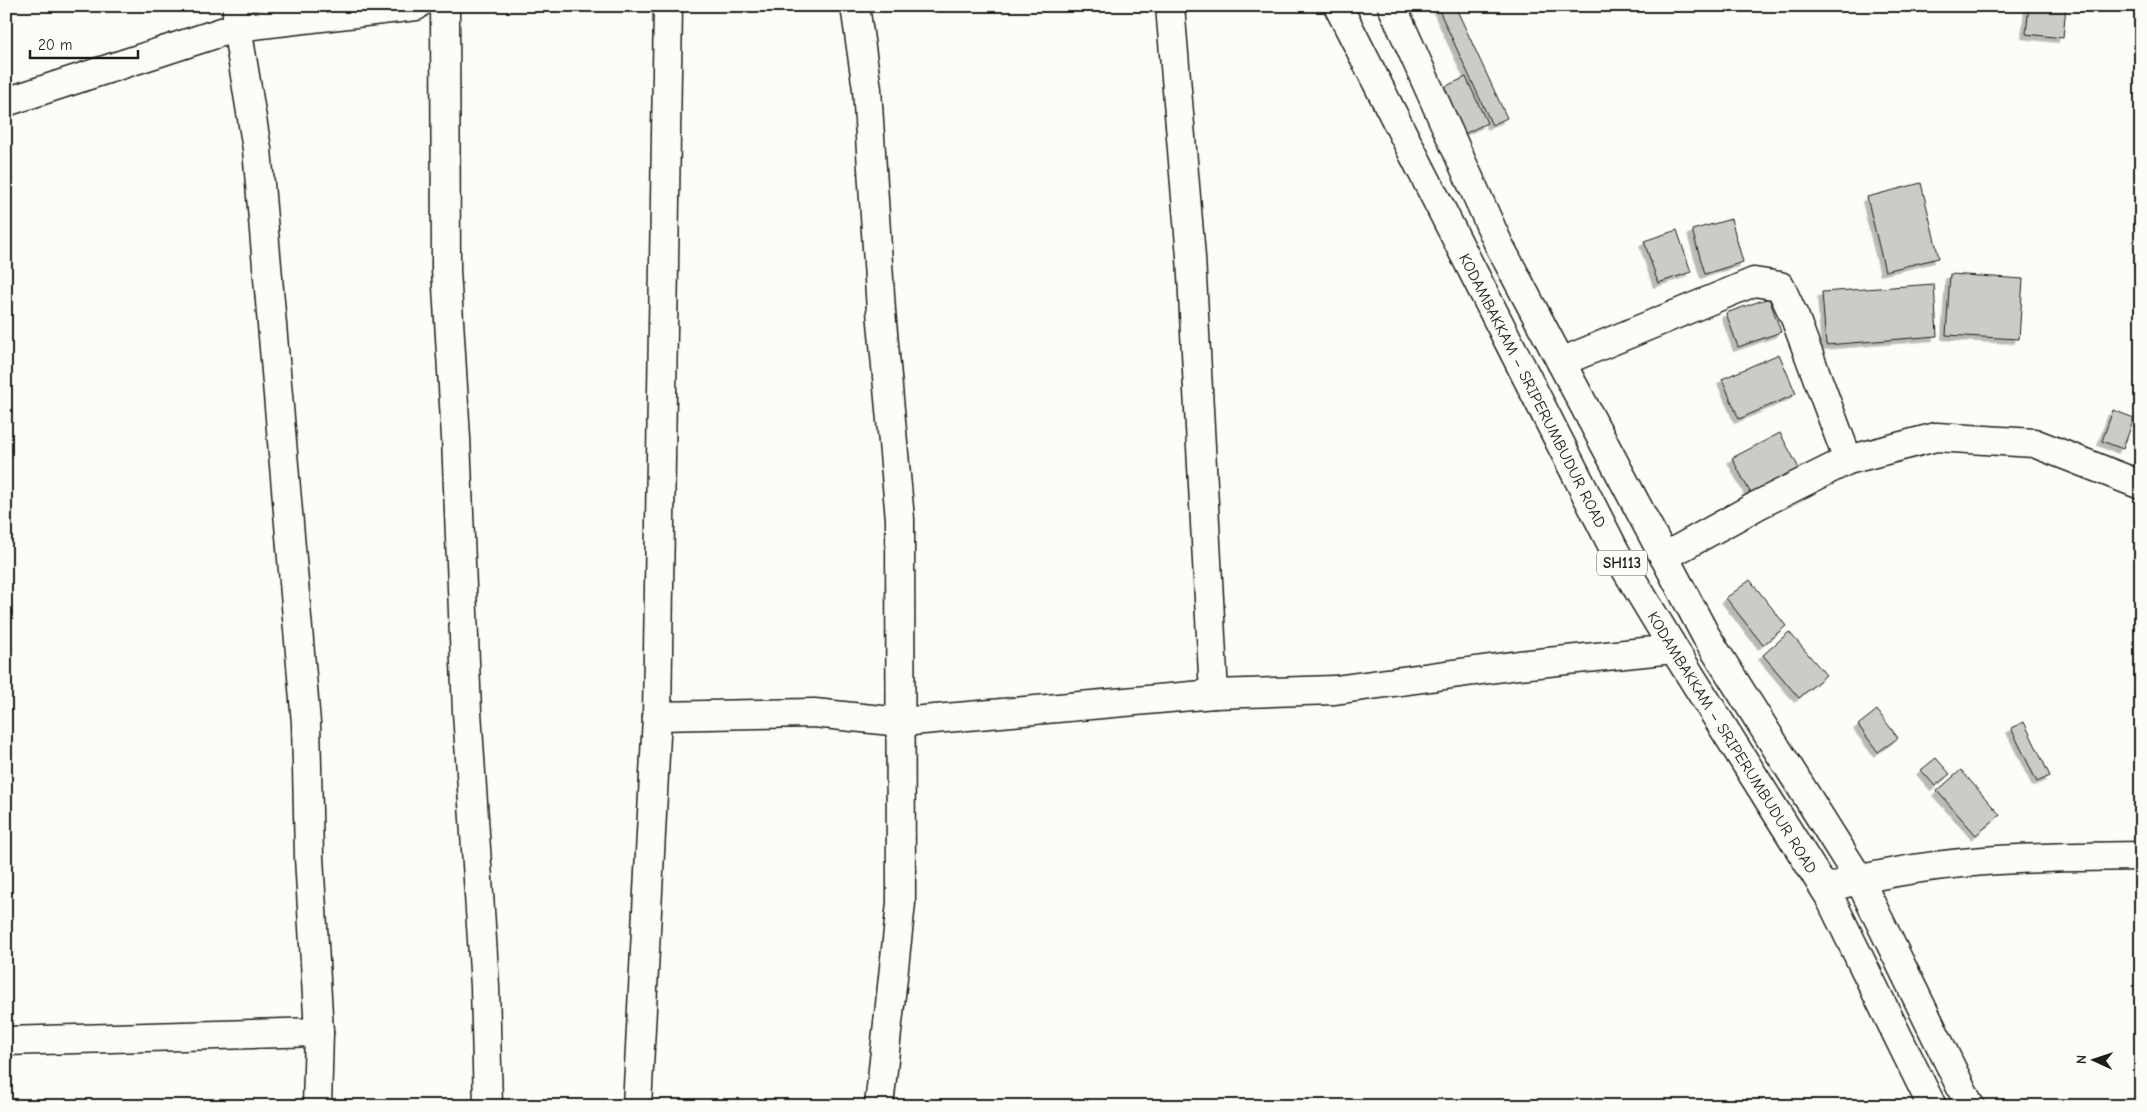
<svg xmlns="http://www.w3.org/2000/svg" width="2147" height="1112" viewBox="0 0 2147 1112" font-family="'Comic Neue',sans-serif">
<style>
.building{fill:#cccbc8;stroke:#1c1c1c;filter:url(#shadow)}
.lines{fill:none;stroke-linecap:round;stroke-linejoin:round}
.street-casing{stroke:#1c1c1c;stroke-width:31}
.primary-casing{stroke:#1c1c1c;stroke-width:31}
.street{stroke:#fdfcf7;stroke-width:28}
.primary{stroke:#fdfcf7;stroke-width:28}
.labels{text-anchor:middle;stroke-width:4;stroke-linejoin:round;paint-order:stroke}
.shield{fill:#fdfcf7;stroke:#605f5e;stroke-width:1}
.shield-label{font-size:15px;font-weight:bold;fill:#1c1c1c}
.street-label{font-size:16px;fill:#1c1c1c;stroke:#fdfcf7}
</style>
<defs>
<filter id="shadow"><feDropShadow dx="-4.5" dy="4.5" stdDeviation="0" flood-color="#0004"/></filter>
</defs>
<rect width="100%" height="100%" fill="#fdfcf7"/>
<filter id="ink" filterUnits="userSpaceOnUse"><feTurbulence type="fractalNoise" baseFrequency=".02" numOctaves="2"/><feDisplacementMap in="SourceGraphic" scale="10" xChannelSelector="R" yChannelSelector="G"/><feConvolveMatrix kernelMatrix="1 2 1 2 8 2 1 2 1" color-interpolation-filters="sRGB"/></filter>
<g filter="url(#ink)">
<g class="building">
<path d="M1437 6H1455L1507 118 1492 125Z"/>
<path d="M2029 6H2066L2063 38 2026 34Z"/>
<path d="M1466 77 1487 123 1464 134 1444 87Z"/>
<path d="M1921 183 1939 258 1885 271 1867 197Z"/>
<path d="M1731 219 1743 262 1705 274 1692 230Z"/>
<path d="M1677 230 1691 272 1658 283 1644 241Z"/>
<path d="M1950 274 2023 279 2019 339 1946 335Z"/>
<path d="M1934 284 1937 336 1826 345 1822 292Z"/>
<path d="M1769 298 1781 332 1738 347 1726 313Z"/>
<path d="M1779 354 1796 394 1739 419 1722 379Z"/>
<path d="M2113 410 2134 418 2123 449 2102 441Z"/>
<path d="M1780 433 1800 470 1752 496 1732 458Z"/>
<path d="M1750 580 1786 626 1763 645 1726 598Z"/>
<path d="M1789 632 1826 675 1799 698 1763 655Z"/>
<path d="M1877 710 1898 738 1878 752 1858 725Z"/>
<path d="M2024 722 2050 776 2037 782 2011 728Z"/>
<path d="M1936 758 1950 774 1935 786 1921 770Z"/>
<path d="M1961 770 2000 815 1976 835 1937 791Z"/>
</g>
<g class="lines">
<g class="street-casing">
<g id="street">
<path d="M237 6V27L257 149 306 723 309 857 319 1032 317 1106"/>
<path d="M445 6 446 270 456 438 467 712 485 986 488 1106"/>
<path d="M855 6 867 89 881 311 900 519 901 903 879 1106"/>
<path d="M1170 6 1191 257 1214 694"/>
<path d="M6 102 237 27 416 6"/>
<path d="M1561 362 1754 282 1780 286 1795 318 1848 460"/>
<path d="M1664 557 1758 505 1848 460 1936 437 2034 443 2141 485"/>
<path d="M657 716 814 713 901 722 1214 694 1335 690 1519 665 1673 649"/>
<path d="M1825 889C1926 858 2036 857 2141 856"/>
<path d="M6 1041 319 1032"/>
<path d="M637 1106 657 716 668 6"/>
</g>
</g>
<g class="primary-casing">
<g id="primary">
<path id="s1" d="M1338 6 1616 553 1677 654 1829 896 1932 1106"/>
<path d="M1392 6 1499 245 1561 362 1706 636 1859 879 1970 1106"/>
</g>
</g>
<use href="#street" class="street"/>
<use href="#primary" class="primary"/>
</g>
</g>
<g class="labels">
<rect class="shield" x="1597" y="550.5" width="50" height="25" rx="4"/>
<g class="shield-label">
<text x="1622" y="568">SH113</text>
</g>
<g class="street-label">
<text dy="6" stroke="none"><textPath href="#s1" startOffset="431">KODAMBAKKAM – SRIPERUMBUDUR ROAD</textPath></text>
<text dy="6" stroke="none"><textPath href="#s1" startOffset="836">KODAMBAKKAM – SRIPERUMBUDUR ROAD</textPath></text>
</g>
</g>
<rect width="2147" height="1112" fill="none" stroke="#fdfcf7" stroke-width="25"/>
<rect x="12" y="12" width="2122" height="1087" fill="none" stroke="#1c1c1c" stroke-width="2" filter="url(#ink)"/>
<g transform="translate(2094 1060) rotate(273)" stroke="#fdfcf7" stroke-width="4" paint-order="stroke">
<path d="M0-4L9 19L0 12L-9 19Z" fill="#1c1c1c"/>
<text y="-8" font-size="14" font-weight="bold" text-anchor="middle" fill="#1c1c1c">N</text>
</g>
<path d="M30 50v8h108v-8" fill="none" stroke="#1c1c1c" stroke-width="2.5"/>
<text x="38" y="50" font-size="15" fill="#1c1c1c" stroke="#fdfcf7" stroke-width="4" paint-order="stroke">20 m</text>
</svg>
